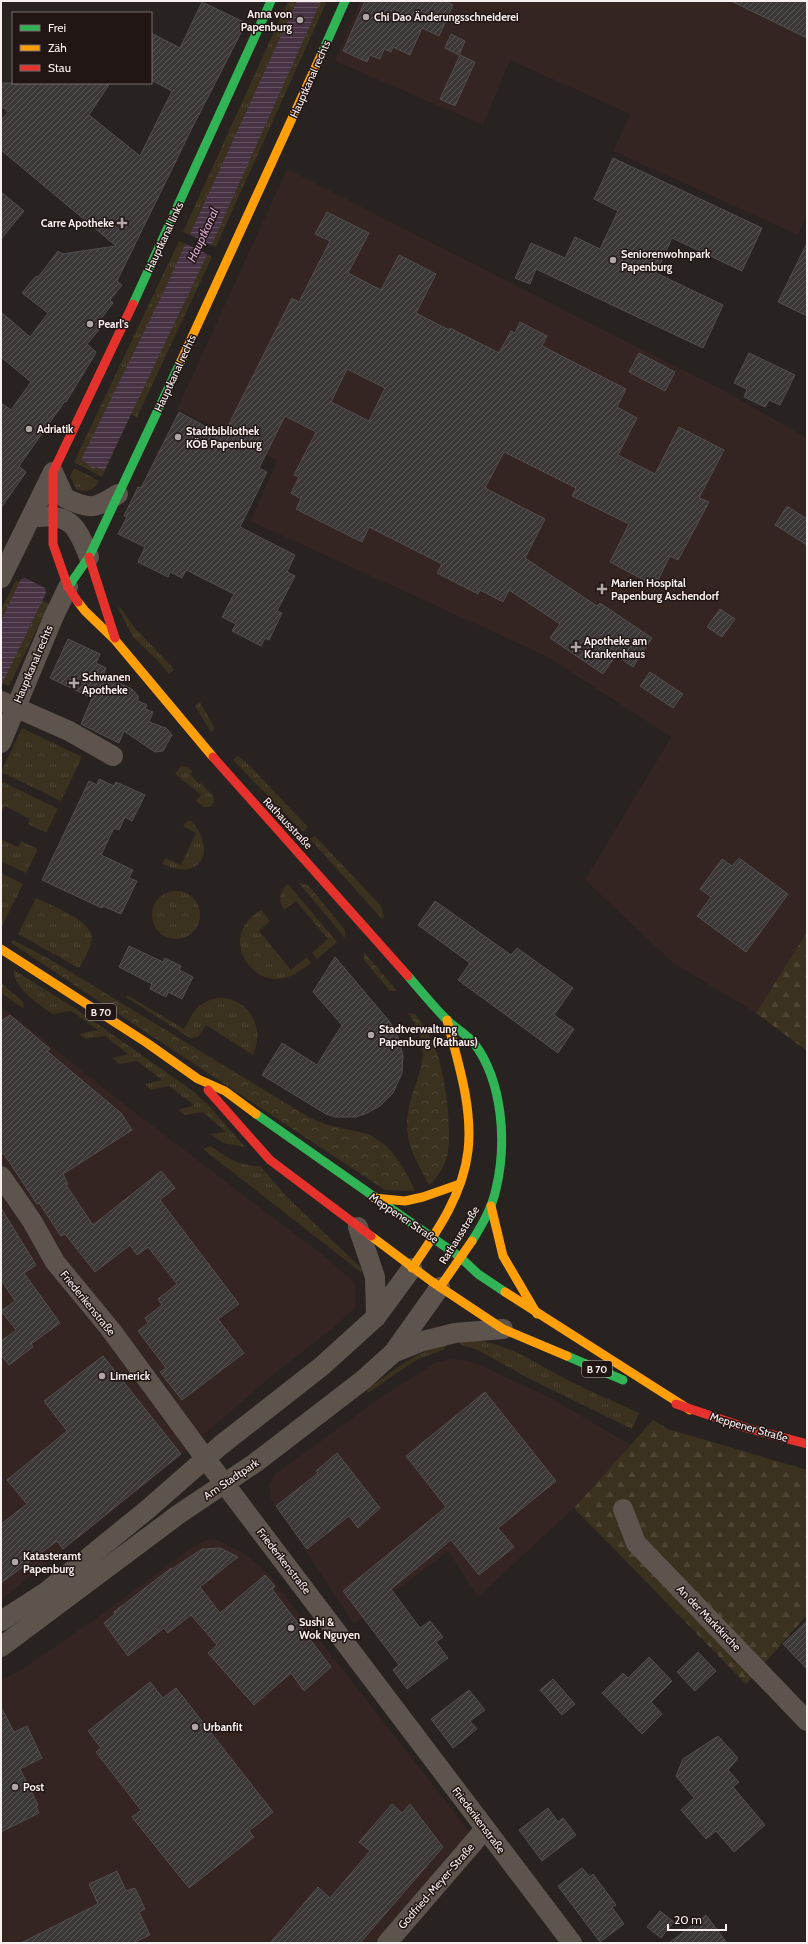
<svg xmlns="http://www.w3.org/2000/svg" width="808" height="1944" viewBox="0 0 808 1944" font-family="Cabin,sans-serif">
<style>
.built{fill:#342422}
.grass{fill:url(#grass-tufts)}
.forest{fill:url(#forest-firs)}
.park{fill:url(#park-crowns)}
.water{fill:url(#water-rules)}
.pier{fill:#282221}
.building{fill:url(#building-hatch);stroke:#534e4e;fill-rule:evenodd}
.lines{fill:none;stroke-linecap:round;stroke-linejoin:round}
.street{stroke:#5e544e;stroke-width:20}
.fast{stroke:#30b455;stroke-width:9}
.slow{stroke:#ff9f0a;stroke-width:9}
.jam{stroke:#e5322d;stroke-width:9}
.poi-dot{fill:#afa8a7;stroke:#221615;stroke-width:1.5}
.labels{text-anchor:middle;stroke-width:3;stroke-linejoin:round;paint-order:stroke}
.shield{fill:#221615;stroke:#b8afae;stroke-width:1}
.shield-label{font-size:10px;font-weight:bold;fill:#f8f0ef}
.poi-label{font-size:11px;font-weight:bold;fill:#f8f0ef;stroke:#221615;text-anchor:start}
.street-label{font-size:11px;fill:#f8f0ef;stroke:#221615}
.water-label{font-size:12px;font-style:italic;fill:#ddb0d7;stroke:#221615}
</style>
<defs>
<pattern id="grass-tufts" width="24" height="20" patternUnits="userSpaceOnUse"><rect width="24" height="20" fill="#3b311f"/><path d="M3 7l-1-3M5 7V3M7 7l1-3M15 17l-1-3M17 17v-4M19 17l1-3" fill="none" stroke="#4e4535"/></pattern>
<pattern id="forest-firs" width="22" height="20" patternUnits="userSpaceOnUse"><rect width="22" height="20" fill="#3b311f"/><path d="M5 1l3.5 6h-7zM16 11l3.5 6h-7z" fill="#4e4535"/></pattern>
<pattern id="park-crowns" width="20" height="18" patternUnits="userSpaceOnUse"><rect width="20" height="18" fill="#3b311f"/><path d="M2 6a3 3 0 1 1 6 0M12 15a3 3 0 1 1 6 0" fill="none" stroke="#4e4535"/></pattern>
<pattern id="water-rules" width="6" height="5" patternUnits="userSpaceOnUse"><rect width="6" height="5" fill="#483345"/><path d="M0 2.5h6" fill="none" stroke="#635160"/></pattern>
<pattern id="building-hatch" width="6" height="6" patternUnits="userSpaceOnUse"><rect width="6" height="6" fill="#3c3838"/><path d="M-1 1l2-2M0 6l6-6M5 7l2-2" fill="none" stroke="#595555"/></pattern>
</defs>
<rect width="100%" height="100%" fill="#282221"/>
<g class="built">
<path d="M360 1H807V214L798 235 613 151 630 114 510 60 483 125 335 61Z"/>
<path d="M287 169 728 393 807 438V932L756 1013 672 962 585 880 671 737 546 656 250 521 277 461 246 443 177 409Z"/>
<path d="M1 1006 129 1108 323 1255 355 1282 356 1307 332 1329 279 1370 147 1484 1 1600Z"/>
<path d="M450 1359 468 1361 478 1364 551 1398 631 1445 574 1508 478 1597 448 1551 354 1624 271 1499 269 1484 275 1474 384 1395 437 1362Z"/>
<path d="M216 1539 242 1552 265 1570 483 1849 400 1943H1V1680L21 1670 101 1615 191 1548 205 1540Z"/>
</g>
<g class="grass">
<path d="M288 1H327L216 247 183 232Z"/>
<path d="M179 241 212 257 137 417 131 414 102 477 74 462Z"/>
<path d="M74 468 99 481C94 491 86 493 76 489L70 476Z"/>
<path d="M25 578 45 588 46 593 42 600 49 604 9 686 3 683 1 686V610L16 580 19 582 21 579Z"/>
<path d="M120 607 135 628 174 669 169 674 159 662 133 637 118 608Z"/>
<path d="M200 702 214 727V730L211 732 195 706Z"/>
<path d="M22 728 82 757 61 801 1 772Z"/>
<path d="M238 756 249 765 308 827 303 832 233 760Z"/>
<path d="M181 766 188 767 193 772 190 774 199 784 201 783 213 796 214 802 210 807H204L196 801 201 795 175 774Z"/>
<path d="M1 781 58 809 46 833 28 824 30 819 5 806 1 812Z"/>
<path d="M187 821H191C218 850 201 883 162 864L165 858 181 865 196 833 183 826Z"/>
<path d="M315 836 381 906 384 917 382 919 310 839Z"/>
<path d="M1 839 18 847 21 841 38 849 26 873 1 861Z"/>
<path d="M1 873 23 884 1 928Z"/>
<path d="M288 884 337 942 317 959 312 953 328 939 296 901 284 910C278 900 279 891 288 884Z"/>
<circle cx="176" cy="915" r="24"/>
<path d="M36 898C50 905 94 921 92 939 91 948 84 959 79 968L18 934Z"/>
<path d="M261 910 270 921 259 931 291 970 307 957 311 963C304 968 297 974 288 977 260 987 232 957 242 930 246 921 253 915 261 910Z"/>
<path d="M14 970 76 1009 193 1091 210 1107 245 1147 223 1143 211 1134 226 1132 203 1112 185 1115 178 1110 194 1105 169 1086 151 1090 145 1084 162 1080 137 1061 119 1064 113 1058 128 1054 105 1036 85 1039 79 1034 98 1030 71 1011 52 1014C38 1003 13 989 14 970Z"/>
<path d="M1 983 23 1002 24 1009 1 993Z"/>
<path d="M127 995 184 1029C188 1023 191 1014 197 1008 229 980 271 1016 253 1055L206 1025 198 1037 190 1038 126 997Z"/>
<path d="M211 1146C227 1158 239 1166 260 1166L288 1198 360 1267 362 1273 203 1149Z"/>
<path d="M477 1340C510 1345 535 1363 564 1378 588 1391 614 1401 639 1413L632 1429 528 1378 478 1350 461 1345 460 1341Z"/>
<path d="M448 1343 443 1350 416 1360 368 1393 367 1390C393 1370 416 1352 448 1343Z"/>
</g>
<g class="forest">
<path d="M807 932V1051L756 1013Z"/>
<path d="M653 1420 668 1429 807 1470V1615L746 1684 574 1508Z"/>
</g>
<g class="park">
<path d="M298 882 309 886 345 930V938Z"/>
<path d="M13 940 51 960 310 1118C327 1126 341 1128 360 1132 390 1139 403 1166 415 1191L385 1190 11 943Z"/>
<path d="M364 952 397 991H390L364 960Z"/>
<path d="M408 1013 415 1014C423 1024 430 1035 435 1048 445 1071 453 1133 447 1157 443 1169 438 1177 429 1185 420 1167 408 1149 407 1128 406 1082 442 1061 408 1013Z"/>
</g>
<g class="water">
<path d="M297 1H321L207 255 104 471 96 467 94 469 88 466 89 464 81 460 164 291Z"/>
<path d="M25 578 45 588 46 593 1 686V621L21 579Z"/>
</g>
<path class="pier" d="M188 234 213 246 209 255 184 243Z"/>
<g class="building">
<path d="M365 1H444L453 5 439 36 422 28 410 55 393 47 391 52 384 49 380 59 370 55 367 62 343 51Z"/>
<path d="M731 1H807V38Z"/>
<path d="M202 2 246 23 192 128 117 281 122 285 110 300 113 303 100 320 104 324 87 344 96 352 94 356 66 402 65 401 19 466 26 472 1 508V403L11 410 31 382 1 357V312L30 337 48 313 22 293 35 277 39 276 58 251 62 254 116 246 1 150V120L8 112 1 106V83H110L89 115 140 156 172 91 151 80V33L180 48Z"/>
<path d="M451 34 465 41 459 55 445 48Z"/>
<path d="M460 55 475 62 455 106 440 99Z"/>
<path d="M613 158 762 228 742 271 672 238 656 273 723 305 703 348 536 269 530 284 515 278 531 243 565 258 575 237 600 249 618 211 594 199Z"/>
<path d="M1 192 24 211 1 239Z"/>
<path d="M327 212 369 233 348 273 381 290 399 255 436 274 416 313 449 330 450 328 499 353 511 331 515 333 520 322 547 336 542 346 626 389 617 407 637 418 618 455 655 474 679 427 724 450 699 498 709 502 678 560 670 556 655 586 610 562 629 524 572 496 576 488 504 452 485 488 545 519 525 558 597 606 600 603 652 638 633 667 616 655 603 674 550 638 560 624 509 590 503 602 480 590 478 594 437 573 442 564 369 527 362 542 296 509 301 499 291 493 299 477 294 475 316 432 285 416 259 468 267 472 240 527 295 555 287 572 295 576 277 611 282 613 269 640 265 638 261 646 232 631 236 624 222 617 234 594 186 570 182 578 170 572 168 577 138 562 145 547 118 534 127 517 124 516 138 487 141 488 179 412 223 436 292 298 299 302 330 241 315 234ZM347 369 385 388 369 421 331 402Z"/>
<path d="M807 243V316L778 302Z"/>
<path d="M639 353 675 372 665 391 629 372Z"/>
<path d="M749 353 795 375 780 405 769 400 765 407 744 397 747 389 734 383Z"/>
<path d="M787 506 807 519V545L775 525Z"/>
<path d="M720 609 735 619 722 637 707 627Z"/>
<path d="M68 639 100 654 96 663 106 668 103 676 132 689 138 696V701L147 705 145 709 153 712 149 722 166 728 172 735 163 751 155 752 124 731 119 743 81 724 92 698 50 678Z"/>
<path d="M650 672 683 694 673 708 640 686Z"/>
<path d="M99 779 114 786 116 782 145 795 132 821 125 817 119 830 114 828 101 855 133 870 129 878 137 881 121 914 103 906 102 908 42 880 89 781 97 785Z"/>
<path d="M739 858 788 894 746 952 697 916 711 897 700 889 722 859 732 866Z"/>
<path d="M435 901 511 955 517 948 573 988 554 1015 574 1029 558 1053 458 980 470 963 418 925Z"/>
<path d="M129 946 163 962 165 958 181 966 179 970 193 977 182 999 168 992 166 997 150 989 152 984 119 967Z"/>
<path d="M335 957 390 1022 399 1039 403 1056 402 1073 393 1093 380 1106 365 1114 356 1117H336L326 1114 262 1075 282 1043 317 1065 342 1025 313 992Z"/>
<path d="M10 1015 50 1049 47 1051 121 1113 132 1130 63 1174 68 1184 66 1185 93 1225 161 1171 175 1188 160 1200 239 1304 218 1319 244 1353 182 1400 160 1372 166 1368 138 1331 148 1323 145 1318 162 1305 158 1299 177 1284 148 1247 137 1255 130 1245 95 1272 65 1234 61 1236 39 1203 37 1204 4 1154H1V1021Z"/>
<path d="M1 1208 36 1265 24 1273 60 1323 31 1344 33 1347 9 1365 1 1355V1341L16 1330 1 1311 15 1301 1 1280Z"/>
<path d="M103 1356 181 1454 63 1549 57 1541 1 1583V1524L27 1504 7 1480 67 1431 44 1401Z"/>
<path d="M485 1392 556 1481 498 1528 514 1547 479 1575 451 1540 391 1589 420 1628 430 1621 443 1637 436 1642 448 1658 407 1689 393 1670 399 1665 343 1591 446 1507 406 1456Z"/>
<path d="M337 1453 380 1508 358 1528 349 1516 307 1549 276 1506 318 1473 316 1471Z"/>
<path d="M220 1548 238 1557 200 1587 220 1613 265 1575 275 1586 272 1589 331 1667 304 1691 291 1673 254 1705 208 1653 217 1645 191 1615 168 1633 164 1628 128 1656 104 1623 115 1614 114 1612 171 1568 172 1569 202 1549Z"/>
<path d="M807 1621V1669L783 1644Z"/>
<path d="M698 1652 716 1671 695 1691 677 1672Z"/>
<path d="M649 1657 672 1681 651 1702 662 1714 642 1734 602 1693 623 1673 628 1678Z"/>
<path d="M553 1679 575 1704 562 1715 540 1690Z"/>
<path d="M150 1682 163 1698 176 1688 273 1812 249 1831 254 1837 189 1888 132 1817 141 1810 96 1752 101 1748 88 1731Z"/>
<path d="M469 1690 485 1710 470 1721 477 1729 453 1748 431 1719Z"/>
<path d="M1 1707 14 1732 27 1726 42 1758 20 1769 38 1805 36 1806 39 1813 1 1832Z"/>
<path d="M718 1736 738 1758 728 1770 739 1782 733 1787 765 1825 734 1852 716 1831 706 1839 681 1810 694 1798 676 1776 683 1759Z"/>
<path d="M392 1804 402 1813 410 1804 443 1847 360 1943H270L318 1887 330 1898 370 1851 359 1842Z"/>
<path d="M548 1808 558 1822 563 1818 576 1835 542 1861 519 1830Z"/>
<path d="M582 1868 590 1877 593 1874 616 1905 612 1907 624 1924 600 1942 558 1886Z"/>
<path d="M117 1871 126 1891 135 1888 145 1909 139 1912 150 1935 132 1943H21L98 1904 89 1884Z"/>
<path d="M660 1911 674 1922 661 1938 647 1927Z"/>
<path d="M706 1915 727 1943H669Z"/>
</g>
<g class="lines">
<g class="street">
<path d="M53 472 65 498C91 510 95 509 118 494"/>
<path d="M38 517C72 513 78 529 89 557"/>
<path d="M1 578 53 472"/>
<path d="M1 701 69 731 113 756"/>
<path d="M1 743 54 616 68 587"/>
<path d="M1 1176 32 1221 55 1262 111 1330 205 1458 572 1943"/>
<path d="M358 1227 375 1277 376 1317"/>
<path d="M393 1353 423 1341 455 1333 503 1329"/>
<path d="M623 1509 636 1543 807 1721"/>
<path d="M1 1621 46 1592 148 1509 221 1445 322 1366 376 1317 412 1268"/>
<path d="M1 1647 179 1514 255 1463 363 1380 393 1353 440 1287"/>
<path d="M387 1943 485 1829"/>
</g>
<g class="fast">
<path d="M321 55 345 1"/>
<path d="M133 304 271 1"/>
<path d="M68 587 89 557 181 361"/>
<path d="M408 976C421 991 433 1006 446 1019 455 1028 466 1034 474 1043 503 1082 507 1143 496 1189 492 1208 482 1225 472 1241"/>
<path d="M256 1114 460 1257 478 1274 505 1292"/>
<path d="M567 1356 623 1380"/>
</g>
<g class="slow">
<path d="M181 361 321 55"/>
<path d="M78 602 85 611 115 640 213 757"/>
<path d="M1 949 147 1043 198 1079 225 1091 256 1114"/>
<path d="M374 1198 405 1201 423 1197 460 1184"/>
<path d="M491 1206 503 1256 537 1314"/>
<path d="M371 1236 431 1281 503 1329 567 1356"/>
<path d="M412 1268C436 1233 463 1195 468 1151 473 1108 458 1062 447 1020"/>
<path d="M440 1287 472 1241"/>
<path d="M505 1292 690 1410"/>
</g>
<g class="jam">
<path d="M89 557 115 638"/>
<path d="M78 602 68 587 53 544V472L133 304"/>
<path d="M213 757 408 976"/>
<path d="M208 1090 270 1160 371 1236"/>
<path d="M676 1404 747 1428 807 1444"/>
</g>
</g>
<g class="poi-dot">
<circle cx="366" cy="17" r="4"/>
<circle cx="300" cy="20" r="4"/>
<path d="M120 217h4v4h4v4h-4v4h-4v-4h-4v-4h4z"/>
<circle cx="613" cy="260" r="4"/>
<circle cx="90" cy="324" r="4"/>
<circle cx="29" cy="429" r="4"/>
<circle cx="178" cy="437" r="4"/>
<path d="M600 583h4v4h4v4h-4v4h-4v-4h-4v-4h4z"/>
<path d="M574 641h4v4h4v4h-4v4h-4v-4h-4v-4h4z"/>
<path d="M72 677h4v4h4v4h-4v4h-4v-4h-4v-4h4z"/>
<circle cx="371" cy="1035" r="4"/>
<circle cx="102" cy="1376" r="4"/>
<circle cx="15" cy="1562" r="4"/>
<circle cx="291" cy="1628" r="4"/>
<circle cx="195" cy="1727" r="4"/>
<circle cx="15" cy="1787" r="4"/>
</g>
<g class="labels">
<g class="shield">
<rect x="86" y="1004" width="30" height="16" rx="3"/>
<rect x="582" y="1361" width="30" height="16" rx="3"/>
</g>
<g class="shield-label">
<text x="101" y="1016">B 70</text>
<text x="597" y="1373">B 70</text>
</g>
<g class="poi-label">
<text x="292" y="18" text-anchor="end">Anna von<tspan x="292" dy="13">Papenburg</tspan></text>
<text x="374" y="21">Chi Dao Änderungsschneiderei</text>
<text x="114" y="227" text-anchor="end">Carre Apotheke</text>
<text x="621" y="258">Seniorenwohnpark<tspan x="621" dy="13">Papenburg</tspan></text>
<text x="98" y="328">Pearl's</text>
<text x="37" y="433">Adriatik</text>
<text x="186" y="435">Stadtbibliothek<tspan x="186" dy="13">KÖB Papenburg</tspan></text>
<text x="611" y="587">Marien Hospital<tspan x="611" dy="13">Papenburg Aschendorf</tspan></text>
<text x="584" y="645">Apotheke am<tspan x="584" dy="13">Krankenhaus</tspan></text>
<text x="82" y="681">Schwanen<tspan x="82" dy="13">Apotheke</tspan></text>
<text x="379" y="1033">Stadtverwaltung<tspan x="379" dy="13">Papenburg (Rathaus)</tspan></text>
<text x="110" y="1380">Limerick</text>
<text x="23" y="1560">Katasteramt<tspan x="23" dy="13">Papenburg</tspan></text>
<text x="299" y="1626">Sushi &amp;<tspan x="299" dy="13">Wok Nguyen</tspan></text>
<text x="203" y="1731">Urbanfit</text>
<text x="23" y="1791">Post</text>
</g>
<g class="street-label">
<text transform="translate(310 79) rotate(-66)" y="4">Hauptkanal rechts</text>
<text transform="translate(164 237) rotate(-65)" y="4">Hauptkanal links</text>
<text transform="translate(175 373) rotate(-65)" y="4">Hauptkanal rechts</text>
<text transform="translate(33 664) rotate(-67)" y="4">Hauptkanal rechts</text>
<text transform="translate(288 823) rotate(47)" y="4">Rathausstraße</text>
<text transform="translate(404 1218) rotate(34)" y="4">Meppener Straße</text>
<text transform="translate(459 1235) rotate(-58)" y="4">Rathausstraße</text>
<text transform="translate(88 1303) rotate(51)" y="4">Friederikenstraße</text>
<text transform="translate(749 1427) rotate(16)" y="4">Meppener Straße</text>
<text transform="translate(231 1479) rotate(-34)" y="4">Am Stadtpark</text>
<text transform="translate(284 1561) rotate(52)" y="4">Friederikenstraße</text>
<text transform="translate(709 1618) rotate(46)" y="4">An der Marktkirche</text>
<text transform="translate(479 1820) rotate(53)" y="4">Friederikenstraße</text>
<text transform="translate(436 1886) rotate(-49)" y="4">Godfried-Meyer-Straße</text>
</g>
<g class="water-label">
<text transform="translate(203 235) rotate(-65)" y="4">Hauptkanal</text>
</g>
</g>
<rect width="808" height="1944" fill="none" stroke="#f8f0ef" stroke-width="4"/>
<rect x="12" y="12" width="140" height="72" fill="#221615" stroke="#786d6c"/>
<rect x="20" y="25" width="20" height="6" fill="#30b455" stroke="#786d6c"/>
<text x="48" y="32" font-size="12" fill="#f8f0ef">Frei</text>
<rect x="20" y="45" width="20" height="6" fill="#ff9f0a" stroke="#786d6c"/>
<text x="48" y="52" font-size="12" fill="#f8f0ef">Zäh</text>
<rect x="20" y="65" width="20" height="6" fill="#e5322d" stroke="#786d6c"/>
<text x="48" y="72" font-size="12" fill="#f8f0ef">Stau</text>
<path d="M668 1924v6h58v-6" fill="none" stroke="#f8f0ef" stroke-width="2"/>
<text x="674" y="1924" font-size="12" fill="#f8f0ef" stroke="#221615" stroke-width="3" paint-order="stroke">20 m</text>
</svg>
